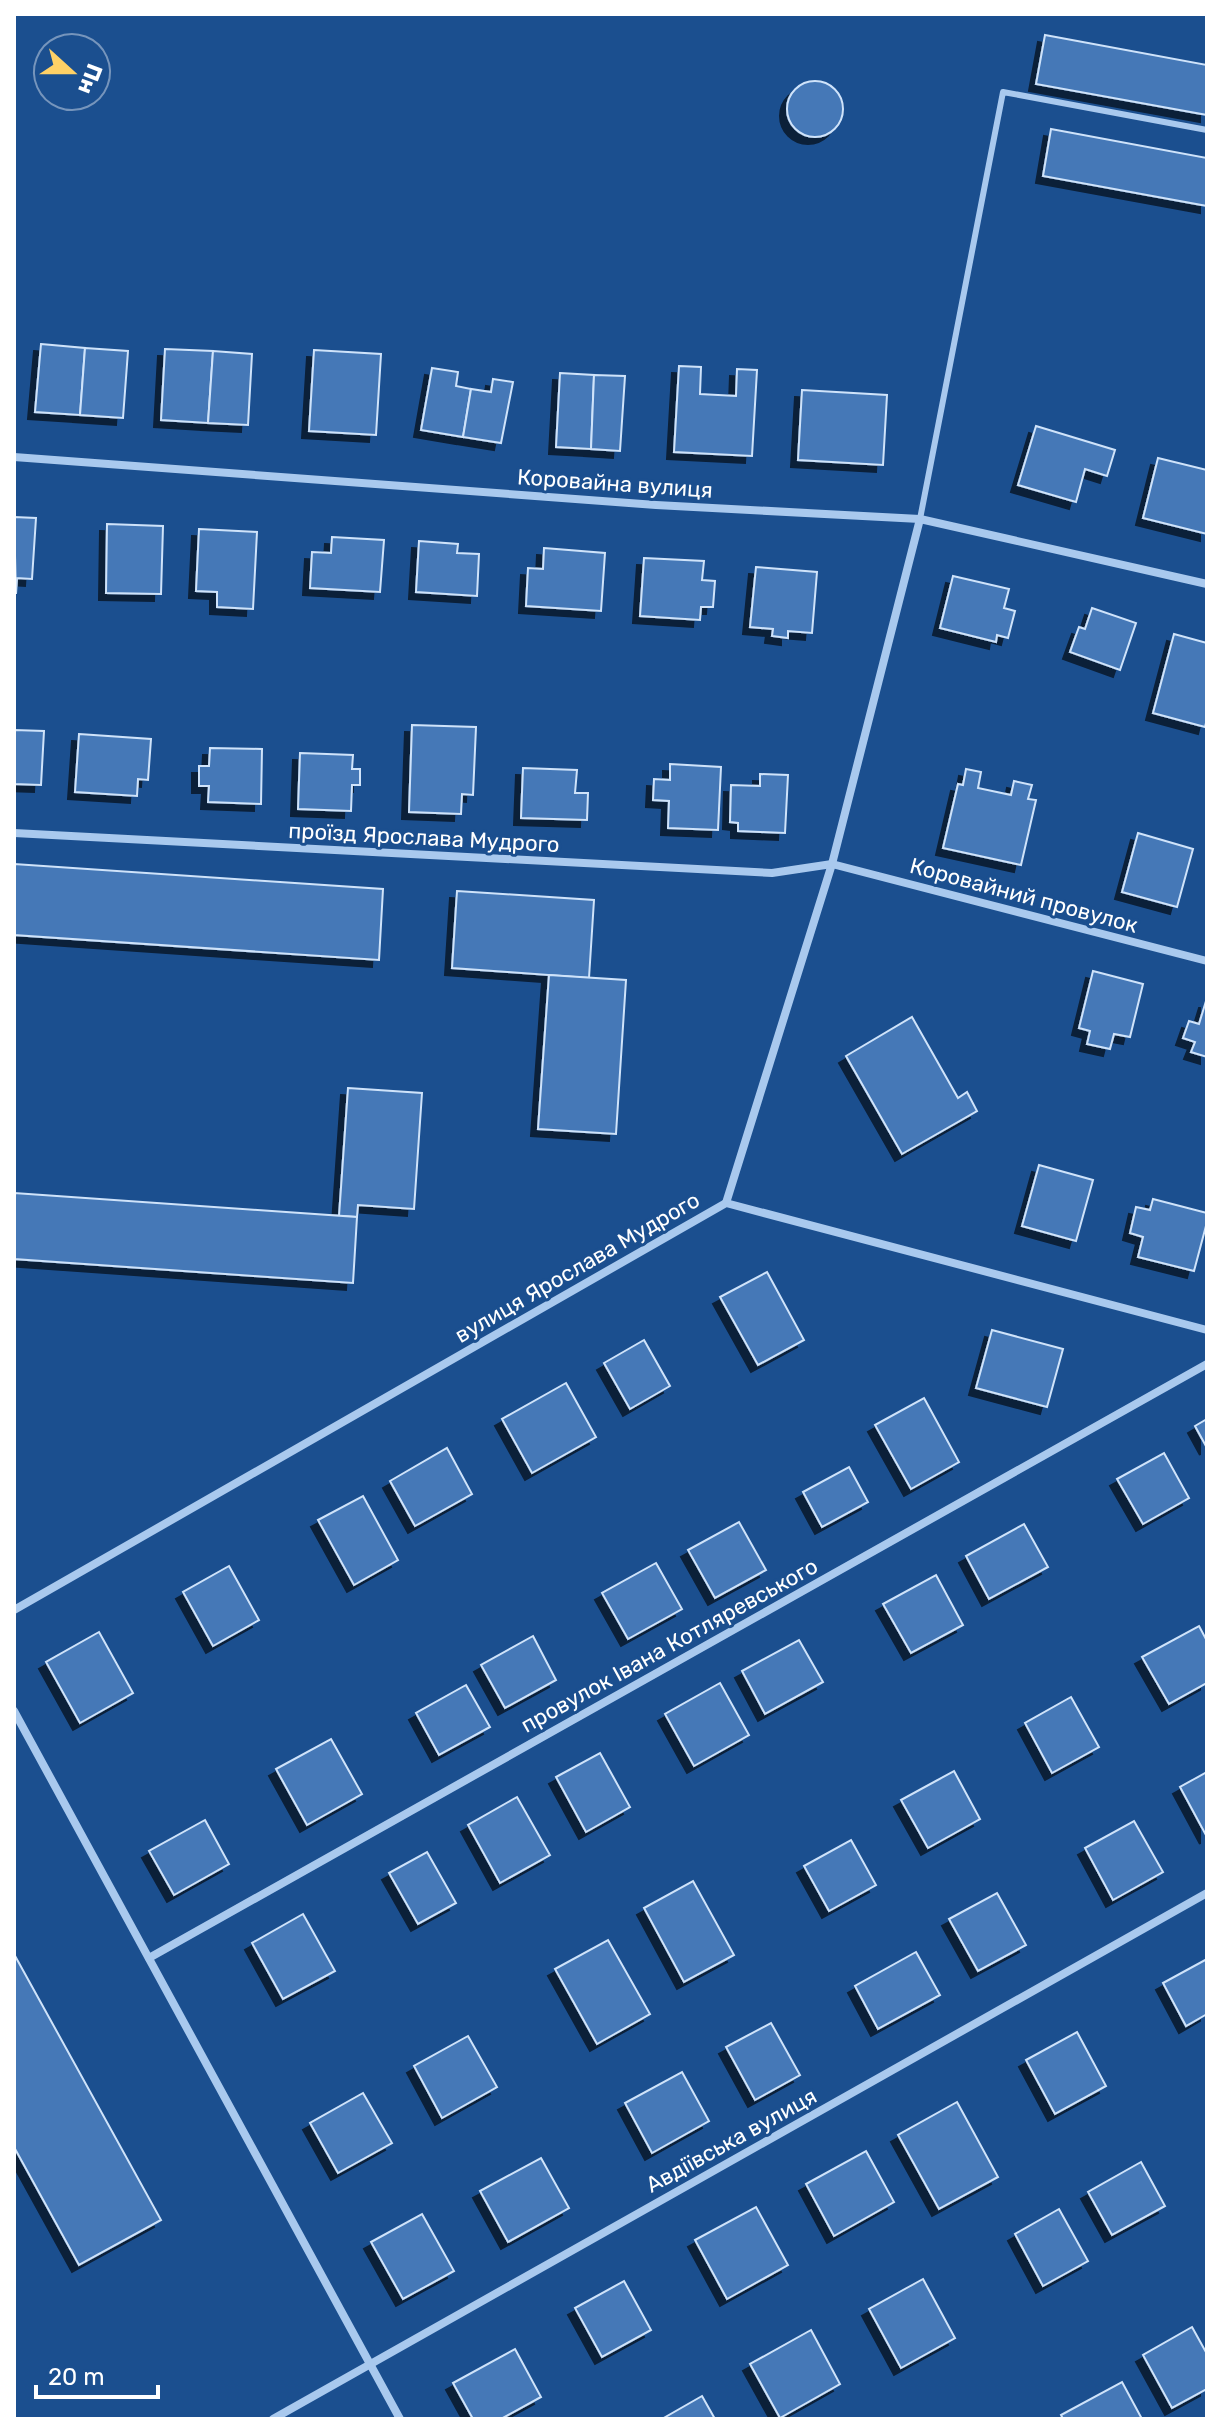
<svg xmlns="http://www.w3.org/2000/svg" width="1221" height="2433" viewBox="0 0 1221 2433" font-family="Rubik,sans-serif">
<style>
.building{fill:#4478b7;stroke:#cfe3fa;stroke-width:2;filter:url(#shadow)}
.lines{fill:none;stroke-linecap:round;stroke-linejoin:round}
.service{stroke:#a9c9ee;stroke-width:6}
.minor{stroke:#a9c9ee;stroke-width:8}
.labels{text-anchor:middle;stroke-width:6;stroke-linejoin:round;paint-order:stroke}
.street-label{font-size:22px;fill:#fff;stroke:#1b4f8f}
</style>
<defs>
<filter id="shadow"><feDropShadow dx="-7" dy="7" stdDeviation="0" flood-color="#0009"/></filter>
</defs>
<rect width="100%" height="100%" fill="#1b4f8f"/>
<g class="building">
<path d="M1045 35 1207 65V115L1036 84Z"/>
<circle cx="815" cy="109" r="28"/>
<path d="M1051 129 1207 158V206L1043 176Z"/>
<path d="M41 344 85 348 80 415 35 412Z"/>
<path d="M85 348 128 351 123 418 80 415Z"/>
<path d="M165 349 213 351 208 423 161 420Z"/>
<path d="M314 350 381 354 376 435 309 431Z"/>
<path d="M213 351 252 354 248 425 208 423Z"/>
<path d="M679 366 701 367 700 394 736 396 737 369 757 370 752 456 674 452Z"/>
<path d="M432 368 458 372 456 386 471 389 463 437 421 430Z"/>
<path d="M560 373 594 375 591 449 556 447Z"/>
<path d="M594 375 625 376 620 451 591 449Z"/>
<path d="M493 379 513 382 501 443 463 437 471 389 491 392Z"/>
<path d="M802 390 887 395 883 465 798 460Z"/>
<path d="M1036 426 1115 450 1107 476 1085 469 1076 502 1018 485Z"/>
<path d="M1158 458 1207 470V534L1143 518Z"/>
<path d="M14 517 36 518 32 579 17 578 16 594Z"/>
<path d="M107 524 163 526 161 594 106 593Z"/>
<path d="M199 529 257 532 253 609 217 607V592L196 591Z"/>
<path d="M332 537 384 540 380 592 310 588 312 552 331 553Z"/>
<path d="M419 541 458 544 457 553 479 554 477 596 416 592Z"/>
<path d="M544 548 605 553 601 611 526 606 528 568 543 569Z"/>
<path d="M644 558 704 561 702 580 715 581 713 607H701L700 620 640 616Z"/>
<path d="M756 567 817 572 812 633 788 631V638L772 636 773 629 750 627Z"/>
<path d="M953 576 1009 589 1004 608 1015 611 1008 638 997 635 996 642 940 628Z"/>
<path d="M1092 608 1136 623 1120 670 1070 652 1079 627 1085 629Z"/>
<path d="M1174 634 1207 643V719L1205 727 1153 713Z"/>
<path d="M412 725 476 727 473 795 462 794 461 814 409 812Z"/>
<path d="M14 730 44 731 41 785 14 784Z"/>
<path d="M79 734 151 739 148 780 138 779 137 796 75 792Z"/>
<path d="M210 748 262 749 261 804 208 802 209 786H199V766H209Z"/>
<path d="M300 753 353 755 352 769H360V785H352L351 811 298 809Z"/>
<path d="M670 764 721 767 718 830 668 828 669 801 653 800 654 779 670 780Z"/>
<path d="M523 768 577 770 575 793H588L587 820 521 818Z"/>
<path d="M966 769 981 772 978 788 1011 795 1014 781 1032 785 1028 799 1036 800 1021 865 943 848 958 784 963 785Z"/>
<path d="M760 774 788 775 785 833 738 831V823L730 822 731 785 760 786Z"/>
<path d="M1138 833 1193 849 1177 907 1122 892Z"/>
<path d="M14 864 383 889 379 960 14 935Z"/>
<path d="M457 891 594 900 589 978 452 968Z"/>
<path d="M1093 971 1143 984 1130 1037 1114 1034 1110 1049 1087 1044 1090 1031 1079 1028Z"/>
<path d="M549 975 626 980 616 1134 538 1129Z"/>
<path d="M1206 1001H1207V1057L1191 1052 1195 1042 1183 1038 1189 1021 1199 1024Z"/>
<path d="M912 1017 958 1098 967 1092 977 1111 902 1154 846 1056Z"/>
<path d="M348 1088 422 1093 414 1209 358 1205 357 1217 339 1216Z"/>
<path d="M1039 1165 1093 1180 1076 1241 1022 1226Z"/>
<path d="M14 1193 357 1217 353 1283 14 1259Z"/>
<path d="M1153 1199 1207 1213V1222L1194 1271 1138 1257 1143 1237 1130 1233 1136 1207 1150 1210Z"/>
<path d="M767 1272 804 1340 758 1365 720 1297Z"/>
<path d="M992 1330 1063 1349 1047 1407 976 1388Z"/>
<path d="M644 1340 670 1386 630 1409 604 1363Z"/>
<path d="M566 1383 596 1437 532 1473 502 1419Z"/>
<path d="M924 1398 959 1462 911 1489 875 1425Z"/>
<path d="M1207 1419V1448L1195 1426Z"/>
<path d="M447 1448 472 1494 415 1526 390 1481Z"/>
<path d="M1164 1453 1189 1498 1143 1524 1117 1479Z"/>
<path d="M849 1467 868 1502 822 1527 803 1492Z"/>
<path d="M363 1496 398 1560 354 1585 318 1520Z"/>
<path d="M739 1522 766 1570 715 1598 688 1550Z"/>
<path d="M1024 1524 1048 1567 989 1599 966 1556Z"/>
<path d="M656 1563 682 1609 628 1639 602 1593Z"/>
<path d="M229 1566 259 1620 213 1646 183 1592Z"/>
<path d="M936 1575 963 1625 911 1653 883 1604Z"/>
<path d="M1199 1626 1207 1641V1683L1169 1704 1142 1657Z"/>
<path d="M99 1632 133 1693 80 1723 46 1662Z"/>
<path d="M533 1636 556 1680 505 1708 481 1665Z"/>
<path d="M799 1640 823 1682 765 1714 742 1671Z"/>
<path d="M720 1683 749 1735 694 1766 665 1714Z"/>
<path d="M466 1685 490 1727 439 1755 416 1713Z"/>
<path d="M1071 1697 1099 1747 1052 1773 1025 1723Z"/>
<path d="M331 1739 362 1794 307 1825 276 1769Z"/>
<path d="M600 1753 630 1807 586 1832 556 1777Z"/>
<path d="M954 1771 980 1819 928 1848 901 1800Z"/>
<path d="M1207 1772V1837L1180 1787Z"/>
<path d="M517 1797 550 1855 500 1883 468 1825Z"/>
<path d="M205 1820 229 1864 174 1895 149 1851Z"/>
<path d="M1134 1821 1163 1872 1113 1900 1085 1848Z"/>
<path d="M851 1840 876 1885 829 1911 804 1866Z"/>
<path d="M427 1852 456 1903 418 1924 389 1873Z"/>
<path d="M693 1881 734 1955 684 1982 644 1908Z"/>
<path d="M997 1893 1026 1945 978 1971 949 1919Z"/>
<path d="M303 1914 335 1971 283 1999 252 1943Z"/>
<path d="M608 1940 650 2014 597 2044 555 1969Z"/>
<path d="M916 1952 940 1995 878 2029 855 1986Z"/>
<path d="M14 1954 161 2220 79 2265 14 2147Z"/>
<path d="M1207 1959V2014L1186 2026 1163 1983Z"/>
<path d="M771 2023 800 2075 755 2100 726 2047Z"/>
<path d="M1077 2032 1106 2086 1055 2114 1026 2060Z"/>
<path d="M468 2036 497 2087 442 2118 414 2066Z"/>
<path d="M682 2072 709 2121 652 2153 625 2103Z"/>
<path d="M363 2093 392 2143 338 2173 310 2123Z"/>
<path d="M957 2102 998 2177 939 2209 898 2135Z"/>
<path d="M866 2151 894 2202 834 2236 806 2184Z"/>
<path d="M541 2158 569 2208 508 2242 480 2191Z"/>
<path d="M1141 2162 1165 2206 1112 2235 1088 2192Z"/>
<path d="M756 2207 788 2265 727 2299 695 2240Z"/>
<path d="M1059 2209 1088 2261 1043 2286 1015 2234Z"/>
<path d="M422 2214 454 2271 403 2299 371 2242Z"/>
<path d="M923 2279 955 2338 901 2368 869 2309Z"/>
<path d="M624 2281 651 2330 602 2357 575 2308Z"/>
<path d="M1192 2327 1207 2354V2389L1172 2408 1143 2355Z"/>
<path d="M811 2330 840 2384 780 2418 750 2364Z"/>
<path d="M515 2349 541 2397 501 2419H473L453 2383Z"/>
<path d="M1122 2382 1142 2419H1063L1061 2415Z"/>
<path d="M702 2396 715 2419H662Z"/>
</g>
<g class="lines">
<path class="service" d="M920 519 1003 92 1207 130"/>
<g class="minor">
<path d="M14 457 656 505 920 519 1207 584"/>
<path d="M14 833 772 873 832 864 1207 961"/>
<path d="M726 1203 832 864 920 519"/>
<path d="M14 1610 726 1203 1207 1330"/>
<path d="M14 1711 400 2419"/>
<path d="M149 1958 1207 1364"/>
<path d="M273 2419 1207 1893"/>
</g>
</g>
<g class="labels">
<g class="street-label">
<text transform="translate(615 483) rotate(4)" y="8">Коровайна вулиця</text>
<text transform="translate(424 837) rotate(3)" y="8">проїзд Ярослава Мудрого</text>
<text transform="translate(1024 895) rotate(15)" y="8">Коровайний провулок</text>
<text transform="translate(577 1267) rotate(-30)" y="8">вулиця Ярослава Мудрого</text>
<text transform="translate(669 1645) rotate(-29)" y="8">провулок Івана Котляревського</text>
<text transform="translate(731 2140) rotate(-29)" y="8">Авдіївська вулиця</text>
</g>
</g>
<rect width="1221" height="2433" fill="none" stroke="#ffffff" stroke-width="32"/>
<g transform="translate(72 72) rotate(111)"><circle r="38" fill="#1b4f8f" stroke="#7695bc" stroke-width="2"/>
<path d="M0-6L14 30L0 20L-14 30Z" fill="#ffd166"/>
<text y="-12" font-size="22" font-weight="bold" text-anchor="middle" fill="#ffffff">Пн</text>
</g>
<path d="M36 2385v12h122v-12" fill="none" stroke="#ffffff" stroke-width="4"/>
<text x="48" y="2385" font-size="24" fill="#ffffff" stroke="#1b4f8f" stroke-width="6" paint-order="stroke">20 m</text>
</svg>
